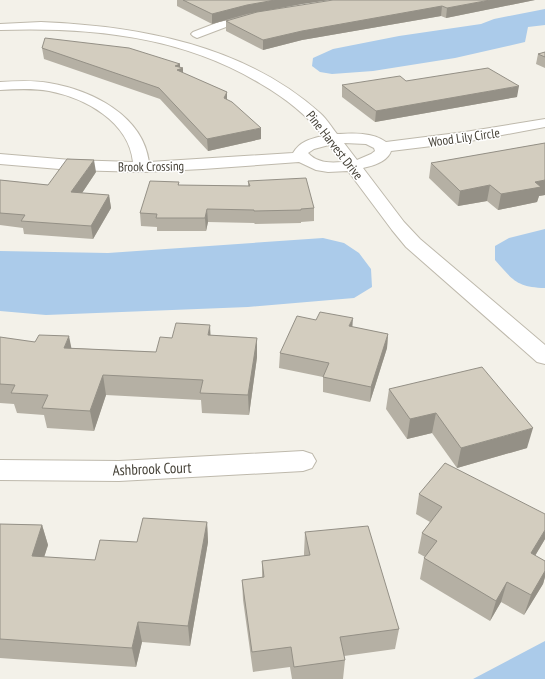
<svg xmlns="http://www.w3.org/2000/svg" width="545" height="679" viewBox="0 0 545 679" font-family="'PT Sans Narrow',sans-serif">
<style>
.water{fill:#abcbea}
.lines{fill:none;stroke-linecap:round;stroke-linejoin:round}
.minor-casing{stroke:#beb9ac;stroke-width:2}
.minor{fill:#fff;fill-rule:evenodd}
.wall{fill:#b5b0a4}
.shaded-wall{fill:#949086}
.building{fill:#d3cdbf;stroke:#949086}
.labels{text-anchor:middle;stroke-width:3;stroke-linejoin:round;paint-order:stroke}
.far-street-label{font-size:13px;fill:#464238;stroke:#fff}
.street-label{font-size:15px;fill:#464238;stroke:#fff}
</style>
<rect width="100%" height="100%" fill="#f3f1e9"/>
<g class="water">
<path d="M545 9V25L528 27 525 42 455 58 373 71 332 74 320 72 312 66 313 58 333 49 399 36 481 24 494 19Z"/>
<path d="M545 229V288C516 287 513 280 495 260V246L509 238Z"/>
<path d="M323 238 344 243 359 253 371 269 372 287 354 298 248 307 46 315 0 311V251L108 253Z"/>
<path d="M545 641V679H471H473Z"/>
</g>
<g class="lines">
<g class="minor-casing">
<g id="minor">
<path d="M255 14 259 15 261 17 259 19 226 27 197 38 193 36 191 34 193 32 219 22Z"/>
<path d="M41 22C139 26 244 45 320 113 327 119 332 128 337 134 352 133 373 132 386 142L465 132 545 119V127L465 142 391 151C388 161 373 166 363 168L404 222 420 239 545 345V364L537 362 406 247 392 230 348 171 328 172 316 170 299 162 203 169 143 172 71 170 0 164V154L71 160 133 162C129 122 86 98 49 91 33 88 16 89 0 90V82C16 81 33 80 49 83 91 90 143 115 149 162L293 153C300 141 310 139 323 136 306 114 285 98 261 84 182 36 91 27 0 30V24ZM344 143 366 144 374 148 375 151 371 154 357 160ZM329 145 342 162C330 163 317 163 308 153L314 149Z"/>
<path d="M303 451 312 454 316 461 312 468 303 471 119 481 0 480V460L119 461Z"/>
</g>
</g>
<use href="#minor" class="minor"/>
</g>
<g class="wall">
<path d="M177 0H330L302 4 271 10 535 0 446 18 441 16 302 40 263 50 226 31V21L253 13 212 24 177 6Z"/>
<path d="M42 48 180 64V67L183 73 227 92V100L261 139 208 151 160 99 44 59Z"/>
<path d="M545 52V68L536 64 538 54Z"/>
<path d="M406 81 517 97 375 122 342 97V85Z"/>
<path d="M545 143V195L539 196 537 202 498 210 487 201 458 206 429 178 431 163Z"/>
<path d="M96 172 82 193 109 195 111 208 93 239 24 234 23 228 0 225V180L48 185Z"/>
<path d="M248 181 314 208V221L301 222V223L255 224 254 223 208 222 206 231H157V227L141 226 140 213 179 182V185L248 186Z"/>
<path d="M352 327 388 334 387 348 370 402 323 392V377L279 368 280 353Z"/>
<path d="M210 335 257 338V357L249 415 202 413 201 400 106 395 94 431 47 428 44 415 17 413 14 404 0 403V337L71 348 156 352 172 338Z"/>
<path d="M389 389 527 448 457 468 432 433 407 439 386 409Z"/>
<path d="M419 494 545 539 535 556 545 561V577L543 584 524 615 501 602 490 621 420 579 424 558 425 557 418 553 422 533 430 522 416 514Z"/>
<path d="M207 522 208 542 190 646 142 642 136 667 14 659 0 658V524L42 525 48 545 44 557 95 560 137 542Z"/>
<path d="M305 532 399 629 395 649 344 656 345 660 343 679H292L290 667 253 672 243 600 242 580 262 578V561L304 556V553Z"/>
</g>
<g class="shaded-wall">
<path d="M275 0H330L302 4 247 14 212 24V14L247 5Z"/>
<path d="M490 0H535L446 18 447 8Z"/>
<path d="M442 6 441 16 302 40 263 50V40L302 31Z"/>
<path d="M180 64V69L183 68V79L178 81 175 66Z"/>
<path d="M519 86 517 97 375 122 376 111Z"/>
<path d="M227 92V103L224 98Z"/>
<path d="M261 128V139L208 151 207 139Z"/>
<path d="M94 160 96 172 74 205 71 192Z"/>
<path d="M545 180V195L539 196 537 202 498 210 501 194 535 182Z"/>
<path d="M490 185 487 201 458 206 460 191Z"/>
<path d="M109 195 111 208 93 239 91 226Z"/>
<path d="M207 209 208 222 206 231 205 218Z"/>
<path d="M353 318 352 332 349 326Z"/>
<path d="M210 325 211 344 208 335Z"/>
<path d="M388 334 387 348 370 402 371 387Z"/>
<path d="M69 336 73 356 64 348Z"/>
<path d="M257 338V357L249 415 248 395Z"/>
<path d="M103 375 106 395 94 431 90 411Z"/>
<path d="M436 413 432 433 407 439 410 419Z"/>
<path d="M533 428 527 448 457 468 461 448Z"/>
<path d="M207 522 208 542 190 646 188 626Z"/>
<path d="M42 525 48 545 38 576 32 556Z"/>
<path d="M545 530V539L524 574 531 553Z"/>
<path d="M545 571V577L543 584 524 615 531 595Z"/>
<path d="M507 582 501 602 490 621 496 601Z"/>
<path d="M138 622 142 642 136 667 132 648Z"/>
</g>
<g class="building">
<path d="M183 0H275L247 5 212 14Z"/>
<path d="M333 0H490L447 8 442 6 302 31 263 40 226 21 257 12Z"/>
<path d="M45 38 129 48 180 64 175 66 183 68 177 70 227 92 224 98 232 102 261 128 207 139 159 88 42 48Z"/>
<path d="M545 52V57L538 54Z"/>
<path d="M488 68 519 86 376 111 342 85 400 76 406 81Z"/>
<path d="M545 143V180L535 182 541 187 501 194 490 185 460 191 431 163Z"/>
<path d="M67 159 94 160 71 192 109 195 91 226 21 221 25 215 0 213V180L48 185Z"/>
<path d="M306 178 314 208 301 209V210L254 211V210L207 209 205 218H156L157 214 140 213 150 181 179 182 178 185 250 186 248 181Z"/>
<path d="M320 312 353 318 349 326 388 334 371 387 323 377 329 363 280 353 297 316 316 320Z"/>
<path d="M176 323 210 325 208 335 257 338 248 395 200 393 203 380 103 375 90 411 42 408 48 395 11 393 15 385 0 384V337L35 342 39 335 69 336 64 348 156 352 160 337 172 338Z"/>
<path d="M482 367 533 428 461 448 436 413 410 419 389 389Z"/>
<path d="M445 463 545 514V530L531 553 545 561V571L531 595 507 582 496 601 424 558 437 541 422 533 442 507 419 494Z"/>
<path d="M143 518 207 522 188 626 138 622 132 648 0 639V524L42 525 32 556 95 560 100 540 137 542Z"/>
<path d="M368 526 399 629 340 637 345 660 294 667 291 647 252 652 242 580 264 577 262 561 310 555 305 532Z"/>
</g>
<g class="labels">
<g class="far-street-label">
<text transform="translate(464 137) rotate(-8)" y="5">Wood Lily Circle</text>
<text transform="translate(335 145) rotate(52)" y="5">Pine Harvest Drive</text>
<text transform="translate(151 166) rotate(-1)" y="5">Brook Crossing</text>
</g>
<g class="street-label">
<text transform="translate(152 469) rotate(-2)" y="5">Ashbrook Court</text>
</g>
</g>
</svg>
